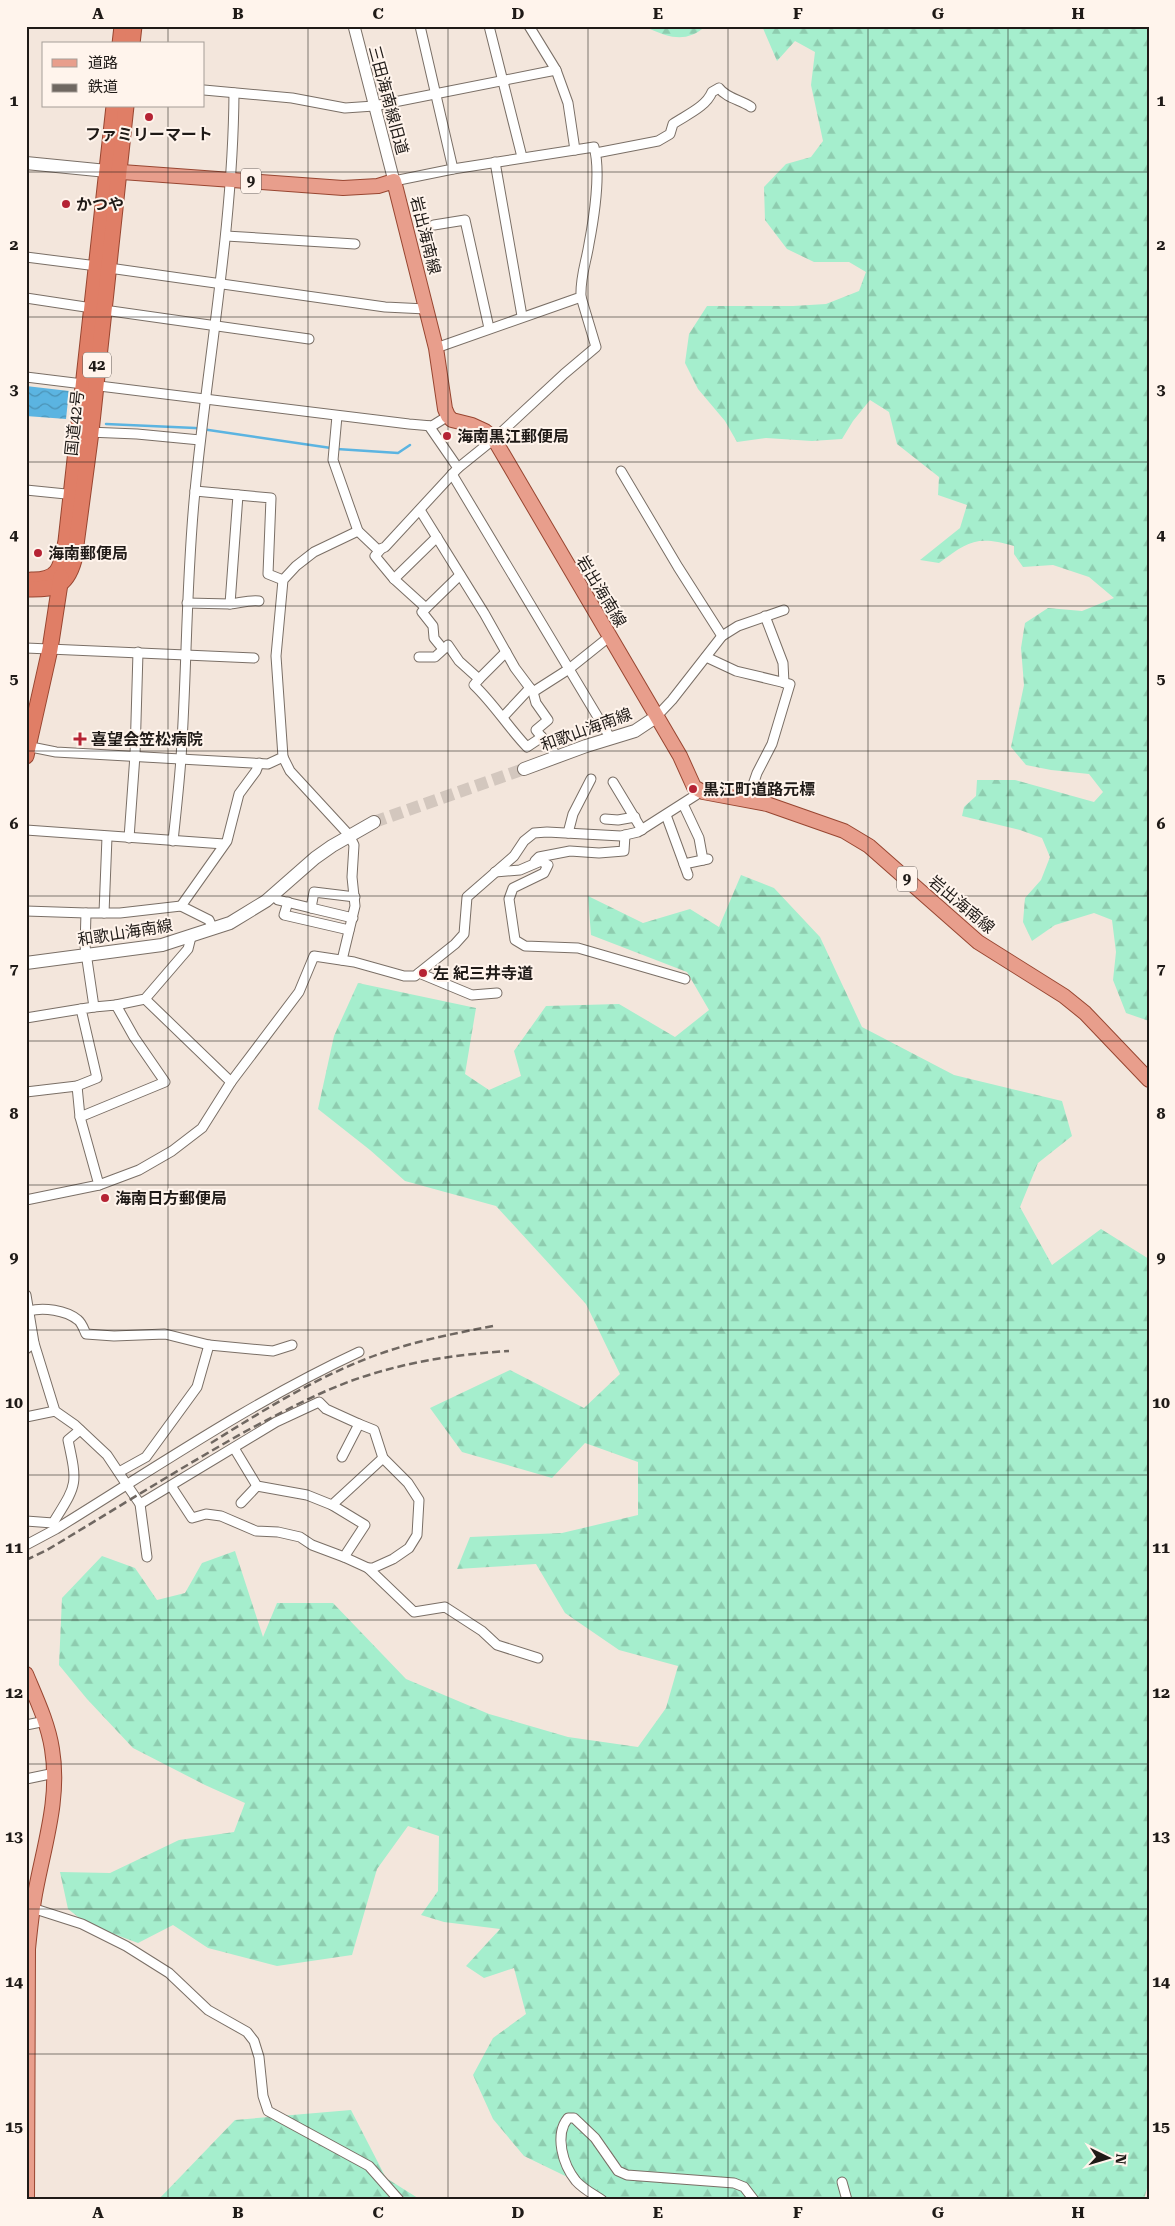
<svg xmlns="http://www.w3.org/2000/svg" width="1175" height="2226" viewBox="0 0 1175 2226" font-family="'Roboto Serif','Noto Sans JP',serif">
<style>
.forest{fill:url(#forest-firs)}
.water{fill:url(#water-waves)}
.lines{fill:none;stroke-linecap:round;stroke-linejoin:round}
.stream{stroke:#5bb4e1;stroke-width:2.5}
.secondary-tunnel{stroke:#d3c7be;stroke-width:12;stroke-dasharray:12 6;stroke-linecap:butt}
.minor-casing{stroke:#7a6f66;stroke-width:11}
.tertiary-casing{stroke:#7a6f66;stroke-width:13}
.secondary-casing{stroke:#7a6f66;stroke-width:14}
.primary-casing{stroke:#984631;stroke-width:16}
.trunk-casing{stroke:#984631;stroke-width:17}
.minor{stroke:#fff;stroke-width:9}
.tertiary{stroke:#fff;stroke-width:11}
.secondary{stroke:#fff;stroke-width:12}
.primary{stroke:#e89e8c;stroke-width:14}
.trunk{stroke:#e07e66;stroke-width:15}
.rail{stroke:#6f6761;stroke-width:2.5;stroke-dasharray:8 4;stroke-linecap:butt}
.grid{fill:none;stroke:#1f1a17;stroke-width:1;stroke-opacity:0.55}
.poi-dot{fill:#b52334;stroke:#fff4ec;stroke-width:2}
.labels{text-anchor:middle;stroke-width:4;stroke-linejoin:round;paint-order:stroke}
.shield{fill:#fff4ec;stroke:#625b57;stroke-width:1}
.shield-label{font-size:15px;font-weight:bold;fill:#1f1a17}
.street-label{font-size:16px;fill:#1f1a17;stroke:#fff4ec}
.poi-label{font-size:16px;font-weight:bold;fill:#1f1a17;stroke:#fff4ec;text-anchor:start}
.neatline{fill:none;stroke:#1f1a17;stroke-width:2}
.grid-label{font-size:16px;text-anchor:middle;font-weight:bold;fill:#1f1a17}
</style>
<defs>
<pattern id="forest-firs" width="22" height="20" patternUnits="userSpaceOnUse" patternTransform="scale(1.25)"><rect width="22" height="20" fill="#a5eecd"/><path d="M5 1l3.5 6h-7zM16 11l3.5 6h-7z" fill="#8eccaf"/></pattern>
<pattern id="water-waves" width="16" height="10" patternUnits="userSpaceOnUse" patternTransform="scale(1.25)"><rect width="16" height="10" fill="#5bb4e1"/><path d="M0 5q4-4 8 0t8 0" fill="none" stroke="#4b92b5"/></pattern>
</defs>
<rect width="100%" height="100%" fill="#f3e6dc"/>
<g class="forest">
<path d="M650 26H706C686 43 671 38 650 29Z"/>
<path d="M762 26H1149V1021L1126 1013 1113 980 1116 952 1112 920 1094 913 1055 925 1032 941 1023 922 1025 898 1041 880 1050 857 1042 838 1020 830 962 816 964 807 976 796 977 780H1015L1094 802 1103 792 1089 774 1051 770 1026 765 1011 747 1024 685 1021 648 1025 623 1048 608 1082 611 1114 598 1089 577 1053 565 1023 567 1014 554V546C977 535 968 541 939 563L920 560 960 528 967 505 938 495 939 477 897 444 889 412 870 400 853 421 842 439 812 441 766 438 737 442 725 421 698 389 685 363 689 334 707 306H793L826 304 859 291 866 272 849 262H814L787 249 765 220 764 187 786 164 811 157 823 141 811 85 815 52 795 41 777 61Z"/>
<path d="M741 875 774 888 820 937 862 1027 954 1075 1062 1101 1072 1136 1038 1163 1020 1207 1052 1265 1101 1229 1149 1259V2180L1144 2200H587L588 2187 524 2156 493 2119 473 2075 493 2038 526 2014 514 1968 484 1978 466 1966 500 1929 444 1922 421 1915 438 1891 439 1836 408 1826 377 1869 352 1955 277 1966 208 1948 173 1925 138 1943 87 1924 68 1909 60 1872 110 1873 179 1840 234 1832 245 1803 205 1785 133 1748 87 1699 59 1665 62 1598 102 1556 135 1568 157 1600 185 1593 202 1563 235 1551 263 1637 277 1603H333L406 1679 489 1714 568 1737 638 1747 666 1708 678 1666 619 1650 565 1613 536 1564 457 1569 470 1537 562 1533 638 1515V1462L585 1443 552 1478 462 1452 430 1408 510 1370 584 1408 620 1374 586 1304 496 1206 405 1181 370 1150 318 1109 334 1036 358 983 476 1008 465 1074 489 1090 521 1076 514 1051 546 1006 619 1004 675 1037 709 1010 687 972 591 935 588 896 643 923 690 909 719 927Z"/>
<path d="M351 2110 386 2178 421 2200H158L235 2120Z"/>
</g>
<path class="water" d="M26 386 69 391 66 419 26 416Z"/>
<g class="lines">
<g class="stream">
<path d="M106 424 195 428 331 448"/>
<path d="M337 449 398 453 410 445"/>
</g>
<path class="secondary-tunnel" d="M374 822 524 769"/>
<g class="minor-casing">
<g id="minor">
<path d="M420 26 453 169"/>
<path d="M489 26 522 157"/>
<path d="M529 26 556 70 568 103 575 150"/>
<path d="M204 90 292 98 345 108 374 106 556 70"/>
<path d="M596 153 658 141 670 134 673 124C686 115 706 107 712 92L719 88C726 98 741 100 751 107"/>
<path d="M495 162 522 316"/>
<path d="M394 181 453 169 594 147C601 171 594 218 589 244 586 263 580 277 581 297L436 348"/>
<path d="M434 225 465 220 489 328"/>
<path d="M226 236 355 244"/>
<path d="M26 257 97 266"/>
<path d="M109 268 385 307 426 309"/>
<path d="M26 298 92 308"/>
<path d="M104 310 309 339"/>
<path d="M26 377 409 424 432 426 448 416"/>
<path d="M337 416 333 460 358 531 378 550 385 547 458 468 494 439 564 374 596 347 581 297"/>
<path d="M429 426 458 468"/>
<path d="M88 432 137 434 200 440"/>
<path d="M621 471 678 567 722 636"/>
<path d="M452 474 611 739"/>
<path d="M26 490 76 495"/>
<path d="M195 491 271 498 268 574 283 580"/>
<path d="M420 510 484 613 515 668 533 692 536 703 548 720 536 730 557 756"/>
<path d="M381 549 375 556 394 579 426 608"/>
<path d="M394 579 437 537"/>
<path d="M187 603 230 604 238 495"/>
<path d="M230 604C240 603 248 600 259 601"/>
<path d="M765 616 783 663 784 683"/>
<path d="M448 645 459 661 479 679 474 685C494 704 508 727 527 747L542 737"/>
<path d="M26 648 254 658"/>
<path d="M443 649 434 638 433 626 422 612 460 575"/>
<path d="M419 657H435L446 647"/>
<path d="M706 657 736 671 790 684 772 744 757 773 748 799"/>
<path d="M479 679 506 652"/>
<path d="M533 692 569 669 609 637"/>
<path d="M503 717 530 688"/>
<path d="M656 717 672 700 722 636 738 626 784 610"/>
<path d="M26 746 56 752 268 764 283 757 276 656 283 580 296 566 314 552 358 531"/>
<path d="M283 757 290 771 349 835 354 845 352 877 355 906 342 960"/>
<path d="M613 782 642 830"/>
<path d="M683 804 699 838 703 860 708 859"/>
<path d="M666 815 684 864 703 860"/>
<path d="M605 819 618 820 635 817"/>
<path d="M26 830 224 844"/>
<path d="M568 833 573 814 591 779"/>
<path d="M129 838 135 755 138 652"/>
<path d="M173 841C176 813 179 786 181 758 187 669 186 580 195 491 208 358 233 227 234 93"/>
<path d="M535 861 539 857 570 851 599 853 624 851 625 835"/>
<path d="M684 864 688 875"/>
<path d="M495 872 520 870 541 861 548 865 544 873 513 888 509 899 515 940 525 946 578 948 685 979"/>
<path d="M274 895 278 900 311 908 314 892 355 897"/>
<path d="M288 902 284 915 349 930"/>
<path d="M311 908 353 918"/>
<path d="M26 911 86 913"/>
<path d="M104 913 107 837"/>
<path d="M213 929 209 920 181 906 227 841 239 794 256 771 259 763"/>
<path d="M419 973 472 995 497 993"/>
<path d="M145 999 231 1082"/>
<path d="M116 1005 145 999 188 949 191 937"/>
<path d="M26 1018 81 1009"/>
<path d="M77 1086 80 1117 99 1185"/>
<path d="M26 1092 77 1086 97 1078 81 1009 94 1007 85 946 86 913H120L181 906"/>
<path d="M80 1117 165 1082 134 1037 116 1005 94 1007"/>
<path d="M26 1200 99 1185 139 1170 172 1151 202 1128 231 1082 299 992 314 956 354 962 404 976H415L455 944 464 934 467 897 514 856 524 841 534 833 547 832 621 836 638 832 696 795 698 790"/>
<path d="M26 1295 34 1343 55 1411 75 1425 107 1455 127 1485 140 1504 147 1557"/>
<path d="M29 1311C43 1307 66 1310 78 1320 82 1323 84 1330 86 1334L114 1336 165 1334 209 1345 273 1351 292 1345"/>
<path d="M26 1349 34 1343"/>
<path d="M26 1417 55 1411"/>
<path d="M234 1448 257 1486 307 1495 332 1505 383 1458"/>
<path d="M342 1457 359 1424 374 1430 383 1458 408 1483 419 1500 417 1535 409 1548 393 1559 373 1568H368"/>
<path d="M119 1472 146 1457 197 1387 209 1345"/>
<path d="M171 1486 192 1518 206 1514 221 1516 256 1531 278 1532 300 1537 312 1545 344 1557 365 1525 332 1505"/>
<path d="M241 1503 257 1486"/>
<path d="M140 1504 276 1422 319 1402 326 1409 359 1424"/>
<path d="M26 1521 53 1523"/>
<path d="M53 1523C77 1484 78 1486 68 1440L80 1430"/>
<path d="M26 1545 56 1529C155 1468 253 1401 359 1352"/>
<path d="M344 1557 368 1568 414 1612 445 1607 482 1631 497 1645 538 1658"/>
<path d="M26 1725 46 1721"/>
<path d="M26 1779 55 1773"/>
<path d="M29 1907 82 1924 126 1946 169 1973 208 2010 247 2032 254 2041 259 2057 263 2096 268 2111 369 2166 399 2200"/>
<path d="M842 2182 847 2200"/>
<path d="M602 2200C593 2194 583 2189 576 2181 563 2165 554 2135 568 2118H574L595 2138 618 2171 627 2175 734 2183 744 2187 754 2200"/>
</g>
</g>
<g class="tertiary-casing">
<path id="tertiary" d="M354 26 394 181"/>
</g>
<g class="secondary-casing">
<g id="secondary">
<path d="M26 163 107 171"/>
<path d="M524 769 586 746 635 731 656 717"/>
<path d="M26 963 162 945 230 923 266 901 315 858 332 846 374 822"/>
</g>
</g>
<g class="primary-casing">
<g id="primary">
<path d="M108 171 343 188 378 186 394 181 436 348 445 409 448 416 452 420 472 425 485 431 494 439 680 756 694 787 703 792 767 804 844 831 869 846 978 942 1064 996 1085 1013 1149 1080"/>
<path d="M26 1674C36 1698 48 1723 52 1749 60 1797 45 1842 36 1889 32 1909 30 1929 28 1949L27 2200"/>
</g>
</g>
<g class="trunk-casing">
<g id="trunk">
<path d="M120 44 122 26"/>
<path d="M132 44 134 26"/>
<path d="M31 580C61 581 61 565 66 541L114 106"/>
<path d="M26 589C53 589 66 589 74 560L91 432 126 106"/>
<path d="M26 756 50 649 61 577"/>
</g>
</g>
<use href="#minor" class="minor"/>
<use href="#tertiary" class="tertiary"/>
<use href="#secondary" class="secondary"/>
<use href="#primary" class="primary"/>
<use href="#trunk" class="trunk"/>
<g class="rail">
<path d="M211 1443C267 1408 323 1373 385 1352 420 1340 457 1333 493 1326"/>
<path d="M26 1560 47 1550C114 1510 180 1468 248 1430 288 1409 328 1387 372 1374 417 1360 462 1354 509 1351"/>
</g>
</g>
<path class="grid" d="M168 26V44M308 26V2200M448 26V2200M588 26V2200M728 26V2200M868 26V2200M1008 26V2200M168 106V2200M26 172H1149M26 317H1149M26 462H1149M26 606H1149M26 751H1149M26 896H1149M26 1041H1149M26 1185H1149M26 1330H1149M26 1475H1149M26 1620H1149M26 1764H1149M26 1909H1149M26 2054H1149"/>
<g class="poi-dot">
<circle cx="149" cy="117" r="5"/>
<circle cx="66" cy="204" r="5"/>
<circle cx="447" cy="436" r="5"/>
<circle cx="38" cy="553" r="5"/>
<path d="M77.5 731.5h5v5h5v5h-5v5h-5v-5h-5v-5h5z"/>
<circle cx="693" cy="789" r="5"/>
<circle cx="423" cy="973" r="5"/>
<circle cx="105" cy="1198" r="5"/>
</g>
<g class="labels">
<g class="shield">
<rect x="241" y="168.5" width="20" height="25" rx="4"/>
<rect x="83" y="352.5" width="28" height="25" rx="4"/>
<rect x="897" y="866.5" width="20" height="25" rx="4"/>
</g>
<g class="shield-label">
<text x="251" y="186">9</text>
<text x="97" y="370">42</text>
<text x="907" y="884">9</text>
</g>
<g class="street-label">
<text transform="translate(389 100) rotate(75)" y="6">三田海南線旧道</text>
<text transform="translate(426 235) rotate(76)" y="6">岩出海南線</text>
<text transform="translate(74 423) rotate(-84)" y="6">国道42号</text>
<text transform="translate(602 591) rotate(59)" y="6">岩出海南線</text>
<text transform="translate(586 729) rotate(-20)" y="6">和歌山海南線</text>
<text transform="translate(962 904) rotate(40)" y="6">岩出海南線</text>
<text transform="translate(125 932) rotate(-9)" y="6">和歌山海南線</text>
</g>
<g class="poi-label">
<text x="149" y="140" text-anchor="middle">ファミリーマート</text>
<text x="76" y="210">かつや</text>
<text x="457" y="442">海南黒江郵便局</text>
<text x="48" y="559">海南郵便局</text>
<text x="91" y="745">喜望会笠松病院</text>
<text x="703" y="795">黒江町道路元標</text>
<text x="433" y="979">左 紀三井寺道</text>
<text x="115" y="1204">海南日方郵便局</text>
</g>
</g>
<rect width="1175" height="2226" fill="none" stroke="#fff4ec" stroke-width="55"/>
<rect x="42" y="42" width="162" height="65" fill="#fff4ec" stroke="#a59d97"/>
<rect x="52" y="59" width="25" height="8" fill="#e89e8c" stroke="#a59d97"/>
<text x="88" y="68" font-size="15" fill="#1f1a17">道路</text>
<rect x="52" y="84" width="25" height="8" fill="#6f6761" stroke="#a59d97"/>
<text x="88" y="92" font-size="15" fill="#1f1a17">鉄道</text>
<g transform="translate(1108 2158) rotate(95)" stroke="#fff4ec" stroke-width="4" paint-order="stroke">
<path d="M0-4L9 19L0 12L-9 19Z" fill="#1f1a17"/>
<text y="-8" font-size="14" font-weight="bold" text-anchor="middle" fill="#1f1a17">N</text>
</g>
<rect x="28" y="28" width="1120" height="2170" class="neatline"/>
<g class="grid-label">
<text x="98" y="19">A</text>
<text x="238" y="19">B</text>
<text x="378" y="19">C</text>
<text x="518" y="19">D</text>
<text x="658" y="19">E</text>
<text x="798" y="19">F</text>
<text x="938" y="19">G</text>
<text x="1078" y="19">H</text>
<text x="14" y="106">1</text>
<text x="1161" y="106">1</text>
<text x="14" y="250">2</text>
<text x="1161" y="250">2</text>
<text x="14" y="395">3</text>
<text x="1161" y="395">3</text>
<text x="14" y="540">4</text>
<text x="1161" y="540">4</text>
<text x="14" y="684">5</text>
<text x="1161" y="684">5</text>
<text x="14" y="829">6</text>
<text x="1161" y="829">6</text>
<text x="14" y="974">7</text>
<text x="1161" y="974">7</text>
<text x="14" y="1119">8</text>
<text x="1161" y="1119">8</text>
<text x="14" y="1263">9</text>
<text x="1161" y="1263">9</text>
<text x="14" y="1408">10</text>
<text x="1161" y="1408">10</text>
<text x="14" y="1553">11</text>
<text x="1161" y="1553">11</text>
<text x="14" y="1698">12</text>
<text x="1161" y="1698">12</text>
<text x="14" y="1842">13</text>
<text x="1161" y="1842">13</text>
<text x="14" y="1987">14</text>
<text x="1161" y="1987">14</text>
<text x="14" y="2132">15</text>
<text x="1161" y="2132">15</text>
<text x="98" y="2218">A</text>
<text x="238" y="2218">B</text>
<text x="378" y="2218">C</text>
<text x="518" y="2218">D</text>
<text x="658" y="2218">E</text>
<text x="798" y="2218">F</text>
<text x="938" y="2218">G</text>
<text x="1078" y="2218">H</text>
</g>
</svg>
